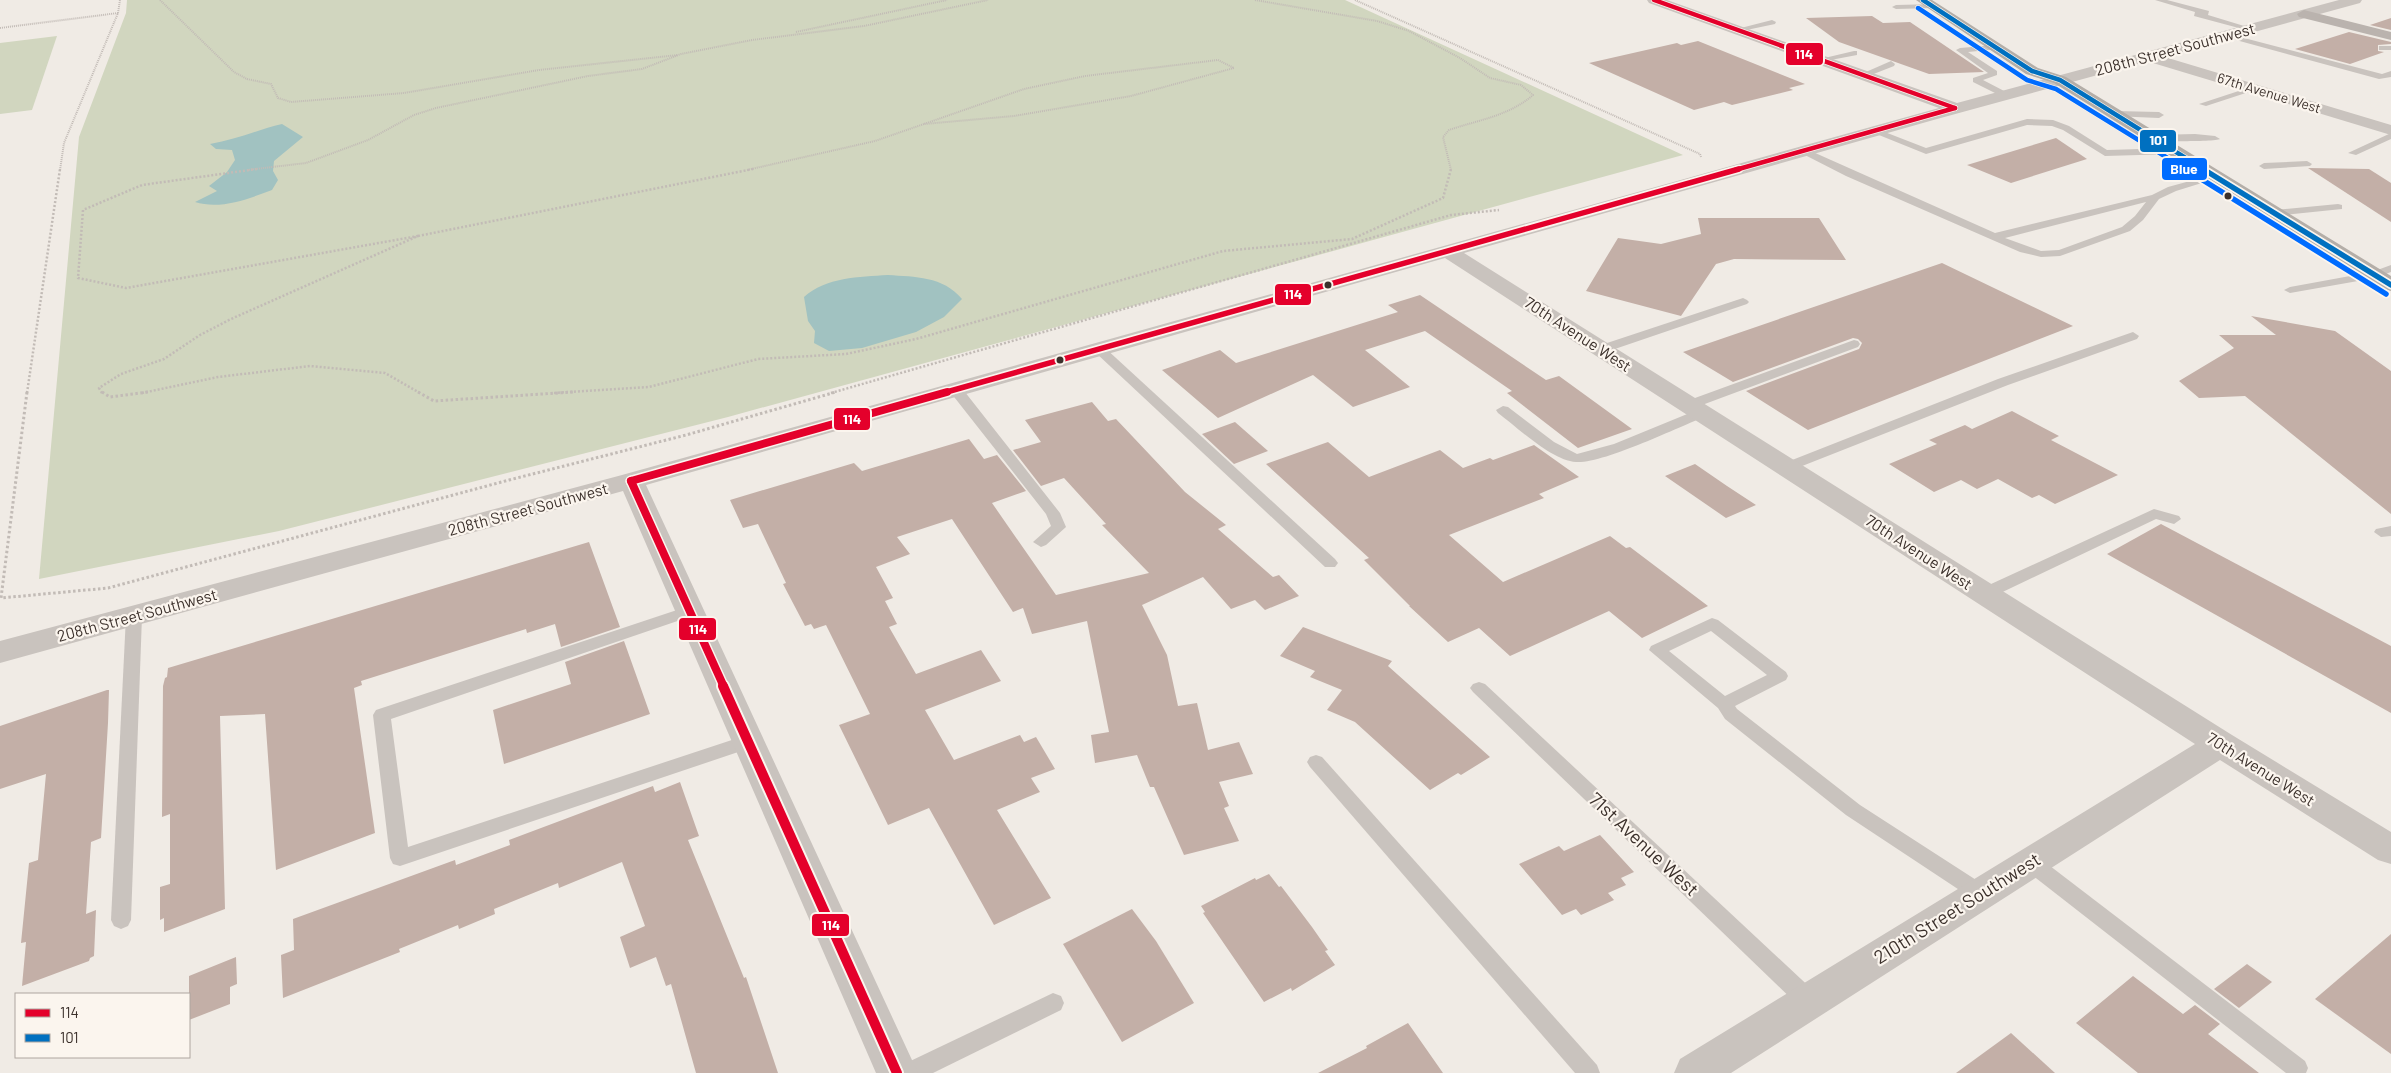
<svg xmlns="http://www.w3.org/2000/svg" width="2391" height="1073" viewBox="0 0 2391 1073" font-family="Barlow,sans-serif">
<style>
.green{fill:#d1d6bf}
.water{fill:#a1c2c1}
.building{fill:#c3afa7}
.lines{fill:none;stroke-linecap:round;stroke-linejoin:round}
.path-far2{stroke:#c2bbb6;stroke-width:2;stroke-dasharray:1 1;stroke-linecap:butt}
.path-far1{stroke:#c2bbb6;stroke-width:2.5;stroke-dasharray:2 2;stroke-linecap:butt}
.path{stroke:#c2bbb6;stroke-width:3;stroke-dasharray:2.5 2.5;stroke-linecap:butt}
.service{fill:#c9c3be;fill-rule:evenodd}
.minor{fill:#c9c3be;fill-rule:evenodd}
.tertiary{fill:#c9c3be;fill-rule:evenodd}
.secondary{fill:#bab3ae;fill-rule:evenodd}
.trunk{fill:#b4aea8;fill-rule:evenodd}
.bus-1-far3-casing{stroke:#fbf5ee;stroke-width:6}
.bus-1-far2-casing{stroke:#fbf5ee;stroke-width:9}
.bus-1-far1-casing{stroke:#fbf5ee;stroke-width:11}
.bus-1-casing{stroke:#fbf5ee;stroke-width:14}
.bus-2-far1-casing{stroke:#fbf5ee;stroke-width:6}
.bus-2-casing{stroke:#fbf5ee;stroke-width:9}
.bus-3-far1-casing{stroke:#fbf5ee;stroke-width:6}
.bus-3-casing{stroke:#fbf5ee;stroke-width:9}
.bus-1-far3{stroke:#e4002b;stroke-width:4.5}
.bus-1-far2{stroke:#e4002b;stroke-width:5.5}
.bus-1-far1{stroke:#e4002b;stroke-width:8}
.bus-1{stroke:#e4002b;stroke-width:10}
.bus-2-far1{stroke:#0070c0;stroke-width:4.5}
.bus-2{stroke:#0070c0;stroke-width:5.5}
.bus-3-far1{stroke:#006cff;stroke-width:4.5}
.bus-3{stroke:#006cff;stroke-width:5.5}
.bus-dot{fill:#3b302b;stroke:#fbf5ee;stroke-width:2}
.labels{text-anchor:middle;stroke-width:4.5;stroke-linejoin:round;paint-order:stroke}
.far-street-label{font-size:14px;fill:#3b302b;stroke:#fbf5ee}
.street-label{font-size:16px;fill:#3b302b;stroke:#fbf5ee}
.near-street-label{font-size:19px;fill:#3b302b;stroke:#fbf5ee}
.line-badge{stroke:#fbf5ee;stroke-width:2}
.badge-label{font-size:14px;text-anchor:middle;font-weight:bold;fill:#fff}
</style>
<rect width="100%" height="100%" fill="#f0ebe5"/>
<g class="green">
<path d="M127 0H1345L1683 155 728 417 279 531 39 579 79 137 126 13Z"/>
<path d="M57 36 32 110 0 114V43Z"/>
</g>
<g class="water">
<path d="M282 124 303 137 274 161 273 171 278 180 272 190C248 199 220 210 195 202L217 191 209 186 227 172 235 160 232 150 216 149 210 144C235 140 257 130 282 124Z"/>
<path d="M888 275C915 277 943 276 962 299L944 317 916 332 862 348 829 351 814 343 815 331 808 321 804 297C826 277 859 277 888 275Z"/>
</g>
<g class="building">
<path d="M1872 16 1883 23 1910 22 1984 72 1929 74 1839 42 1806 18Z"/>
<path d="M2391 18V30L2370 25Z"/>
<path d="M2349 32 2391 42V44L2378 45V51L2384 52 2350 64 2295 49Z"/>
<path d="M1698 41 1805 84 1789 88 1793 90 1732 105 1724 102 1694 110 1589 63 1677 43 1681 45Z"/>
<path d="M2056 138 2087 159 2011 183 1967 165Z"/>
<path d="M2308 168 2369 169 2391 183V222Z"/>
<path d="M1698 218H1819L1846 260 1734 259 1716 264 1681 316 1586 291 1618 238 1661 244 1701 234Z"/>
<path d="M1942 263 2073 326 1808 430 1746 391 1859 349 1862 343 1858 339 1853 338 1733 382 1683 352Z"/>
<path d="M1420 295 1546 380 1559 376 1632 429 1578 448 1507 393 1512 391 1425 331 1365 350 1410 387 1353 407 1313 375 1218 418 1162 370 1220 350 1236 363 1398 312 1388 305Z"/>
<path d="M2251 316 2335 331 2391 371V514L2245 396 2199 398 2179 381 2234 348 2219 335H2276Z"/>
<path d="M1092 402 1108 421 1116 419 1185 492 1226 525 1218 529 1273 577 1279 575 1299 596 1265 610 1255 600 1231 609 1203 577 1142 605 1167 655 1178 706 1197 703 1208 750 1239 742 1253 774 1219 782 1229 806 1224 808 1239 841 1184 855 1154 787H1150L1137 755 1095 763 1091 735 1109 732 1087 621 1032 634 1023 608 1013 612 952 519 897 537 910 554 876 567 893 598 885 601 897 624 889 627 916 674 981 650 1001 681 925 710 954 760 1020 735 1024 742 1036 737 1055 769 1031 778 1040 792 997 810 1051 898 994 925 929 808 888 825 839 725 870 714 826 625 814 629 811 624 805 626 783 584 786 583 758 524 743 528 730 500 854 463 862 471 969 439 984 459 997 455 1026 491 992 503 1056 595 1149 573 1102 525 1106 524 1064 478 1041 486 1013 450 1041 442 1025 420Z"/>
<path d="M2012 411 2059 436 2051 440 2118 475 2055 504 2039 495 2032 498 1998 479 1977 489 1961 480 1934 492 1889 464 1937 444 1929 440 1965 425 1972 429Z"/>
<path d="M1235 422 1268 451 1234 464 1202 434Z"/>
<path d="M1328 442 1369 477 1440 450 1463 468 1490 458 1493 460 1534 445 1579 477 1539 494 1544 498 1449 535 1503 582 1610 536 1626 548 1630 547 1708 606 1642 638 1609 611 1510 656 1479 628 1448 642 1409 606H1410L1364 560 1369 558 1266 464Z"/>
<path d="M1695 464 1727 486 1756 505 1726 518 1665 476Z"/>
<path d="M2161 524 2391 646V713L2107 554Z"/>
<path d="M589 542 620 627 561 647 555 624 527 633 526 629 361 681 362 685 354 688 375 833 276 870 265 714 220 716 225 909 164 932V918L160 920V887L170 884V814L162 817 163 686 165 678 167 677 168 668Z"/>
<path d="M1303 627 1392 661 1388 666 1490 757 1461 775 1458 773 1430 790 1355 722 1327 710 1342 690 1310 677 1315 671 1280 656Z"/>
<path d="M624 641 650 714 504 764 493 710 571 684 565 662Z"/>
<path d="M107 690H109L108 723 101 838 91 842 86 914 96 910 94 956 90 958 89 961 22 986 26 942 21 943 29 863 38 860 46 774 0 789V726Z"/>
<path d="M680 782 699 836 688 840 744 978 746 977 778 1073H696L671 984 666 986 656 957 630 968 620 937 645 926 622 862 559 888 558 883 494 909 495 914 459 929 458 925 399 949 400 952 283 998 281 955 294 950 293 919 455 860 456 865 510 845 509 840 653 786 655 792Z"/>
<path d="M1600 835 1634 872 1621 878 1626 885 1608 893 1614 900 1581 915 1576 909 1562 915 1519 864 1559 846 1564 851Z"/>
<path d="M1269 874 1279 887 1281 886 1312 927 1328 950 1325 951 1335 965 1292 991 1291 988 1264 1002 1203 913 1205 912 1201 906 1255 878 1256 880Z"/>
<path d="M1132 909 1156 941 1194 1003 1122 1042 1063 944Z"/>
<path d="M2391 934V1054L2315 999Z"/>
<path d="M236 957 237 984 230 987V1004L189 1020V976Z"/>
<path d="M2247 964 2272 982 2239 1008 2214 989Z"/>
<path d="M2133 976 2183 1014 2195 1005 2220 1024 2208 1034 2259 1073H2138L2076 1023Z"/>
<path d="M1408 1023 1443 1073H1318L1367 1048 1366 1046Z"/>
<path d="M2011 1033 2055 1073H1956Z"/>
</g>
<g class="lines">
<g class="path-far2">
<path d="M160 0 234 72 247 79 271 84 278 98 291 102 404 93 539 70 678 55"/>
<path d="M1255 0 1377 21 1409 31 1460 58 1490 78 1521 85 1533 95C1509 116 1478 120 1449 130L1443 137 1451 170"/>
<path d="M1355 0 1700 154 1701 157"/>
<path d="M0 28 118 13"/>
<path d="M796 32 947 0"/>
<path d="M1218 60 1234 68 1131 96 1014 116 924 124 1024 89 1085 76Z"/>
<path d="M60 170 64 143 118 13 120 0"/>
<path d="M247 170 306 163 368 140 414 115 436 108 588 76 642 69 681 54 752 40 864 26 988 0"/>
<path d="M747 170 875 141 924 124"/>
</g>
<g class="path-far1">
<path d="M418 236 753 169"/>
<path d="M27 393 60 169"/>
<path d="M102 393 99 388 121 374 164 359 200 335 231 319 418 236 126 288 78 278 83 210 142 185 257 169"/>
<path d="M142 393 218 377 310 366 385 373 420 393"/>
<path d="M554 393 649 387 758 359 846 354 916 339 1223 251 1352 239 1443 198 1451 169"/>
<path d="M831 393 1451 215 1499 210"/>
</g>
<g class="path">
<path d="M27 392 1 598 108 588 509 480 686 435 836 392"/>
<path d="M102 392 110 397 148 392"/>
<path d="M418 392 434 401 573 392"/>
</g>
<g class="service">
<path d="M2155 0H2167L2209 11 2208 15 2254 29 2250 31 2194 16 2195 12Z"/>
<path d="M1936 4V8H1933L1896 9 1892 7 1896 5Z"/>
<path d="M1772 20 1776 22 1775 24 1737 32 1733 30Z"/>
<path d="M2225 33 2382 74 2391 71V77L2379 79 2225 37Z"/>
<path d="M1996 45H1999V49L1968 52 1997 71V75L1983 80 2008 93V97L2005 98 1973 82V78L1988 73 1956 50 1960 48Z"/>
<rect x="2379" y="46" width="12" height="4"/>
<path d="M1854 51H1857V55L1820 62 1816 60Z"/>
<path d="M1891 61 1895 64 1894 66 1866 77 1859 75Z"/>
<path d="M2251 87 2258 89 2206 106 2199 104Z"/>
<path d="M2115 111 2159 112 2164 115 2159 118 2112 116V112Z"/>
<path d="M2027 119 2053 120 2069 126 2107 150 2174 148 2179 151 2174 154 2105 156 2063 130 2052 126 2027 125 1926 154 1869 131 1877 129 1926 148Z"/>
<path d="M2391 133V139L2356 155 2348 153Z"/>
<path d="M2195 134 2215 136 2220 139C2216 142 2164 141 2154 141L2149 138 2154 135Z"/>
<path d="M1804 148 1995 233 2152 195 2168 187 2212 175H2220L2221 177 2176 191 2159 199 2143 220 2130 231 2060 256 2041 257 2020 252 1846 176 1801 153V149ZM2146 202 2135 216 2122 227 2059 250 2041 251 2005 238Z"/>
<path d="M2307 161 2312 164 2310 166 2264 169 2259 166 2264 163Z"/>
<path d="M2338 204 2342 205V209L2274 216 2269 213 2274 210Z"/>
<path d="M2391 265V272L2375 278 2290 293 2284 290 2290 287 2372 272Z"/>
<path d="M1743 298 1747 300 1749 302 1747 304 1606 352H1598L1596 349 1598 346Z"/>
<path d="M2133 332 2139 336 2137 339 2008 385 1792 470 1787 471 1780 467 1782 464 1998 379Z"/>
<path d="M1854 340 1858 341 1860 344 1858 347 1694 408H1684L1682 405 1684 402Z"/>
<path d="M1100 346 1104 347 1335 559 1338 563 1335 567H1325L1096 353 1094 350 1096 347Z"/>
<path d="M956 386 961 387 1060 513 1066 527 1046 545 1041 547 1033 542 1051 526 1046 514 951 393 950 390 951 387Z"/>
<path d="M1503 406 1508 407 1554 442 1577 454 1614 444 1697 410 1702 409 1709 413 1707 416C1678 427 1603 464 1576 462 1552 461 1517 427 1498 413L1496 410Z"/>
<path d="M2154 509 2179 516 2181 519 2174 524 2156 519 1990 598H1978L1976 594 1978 590Z"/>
<path d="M2391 526V536L2381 537 2374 532 2376 529Z"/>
<path d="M689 606 695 607 697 611 695 615 391 719 408 847 747 735 753 737 756 742 753 747 400 866 393 864 390 858 373 715 376 710Z"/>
<path d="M134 611 140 612 142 616 131 920 128 926 121 929 114 926 111 920 126 616 128 612Z"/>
<path d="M1712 618 1718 620 1786 672 1788 676 1786 680 1735 706 1737 709 1860 805 1987 887 1990 893 1987 899 1980 901 1973 899 1846 815 1725 719 1718 708 1649 650 1651 646ZM1711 631 1767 675 1725 696 1669 651Z"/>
<path d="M1479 682 1485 684 1817 994 1820 1001 1817 1008 1809 1011 1801 1008 1473 692 1470 688 1473 684Z"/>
<path d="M1316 755 1322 757 1597 1065 1600 1073H1575L1310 767 1307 762 1310 757Z"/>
<path d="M2030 854 2037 856 2305 1061 2308 1068 2306 1073H2286L2023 868 2020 862 2023 856Z"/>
<path d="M1053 993 1061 996 1064 1003 1061 1010 933 1073H899L902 1065Z"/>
</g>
<path class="minor" d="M2148 52 2391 125V135L2143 60 2140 57Z"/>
<path class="tertiary" d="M1647 0H1667L1957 103 2339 0H2362L2360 3 1937 119 1464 253 2232 735 2391 832V864L2378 860 2220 760 1731 1073H1674L1680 1059 2195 744 1445 258 646 485 918 1073H876L623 491 0 663V641L622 475 1939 108 1649 3Z"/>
<path class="secondary" d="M2304 10 2391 32V40L2299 17 2297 14Z"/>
<path class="trunk" d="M1916 0H1932L2038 68 2066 77 2391 276V291L2384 289 2054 83 2026 74Z"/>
<g class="bus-1-far3-casing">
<g id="bus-1-far3">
<path d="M1654 0 1955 108"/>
<path d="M1735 170 1955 108"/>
</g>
</g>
<g class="bus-1-far2-casing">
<path id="bus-1-far2" d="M943 393 1739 169"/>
</g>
<g class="bus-1-far1-casing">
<g id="bus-1-far1">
<path d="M631 481 947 392"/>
<path d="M631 481 724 687"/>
</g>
</g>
<g class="bus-1-casing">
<path id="bus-1" d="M723 686 897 1073"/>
</g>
<g class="bus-2-far1-casing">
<path id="bus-2-far1" d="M1923 0 2032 71 2060 80 2205 170"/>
</g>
<g class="bus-2-casing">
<path id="bus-2" d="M2203 169 2391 285"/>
</g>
<g class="bus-3-far1-casing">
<path id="bus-3-far1" d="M1918 8 2027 80 2056 89 2187 170"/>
</g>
<g class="bus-3-casing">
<path id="bus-3" d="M2185 169 2386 294"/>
</g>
<use href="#bus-1-far3" class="bus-1-far3"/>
<use href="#bus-1-far2" class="bus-1-far2"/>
<use href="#bus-1-far1" class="bus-1-far1"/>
<use href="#bus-1" class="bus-1"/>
<use href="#bus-2-far1" class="bus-2-far1"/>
<use href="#bus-2" class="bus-2"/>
<use href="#bus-3-far1" class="bus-3-far1"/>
<use href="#bus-3" class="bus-3"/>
</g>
<g class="bus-dot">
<circle cx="2228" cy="196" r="4.5"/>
<circle cx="1328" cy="285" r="4.5"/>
<circle cx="1060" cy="360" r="4.5"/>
</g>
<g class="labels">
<g class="far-street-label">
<text transform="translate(2269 93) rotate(17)" y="5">67th Avenue West</text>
</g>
<g class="street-label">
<text transform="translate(2175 49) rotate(-15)" y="6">208th Street Southwest</text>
<text transform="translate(1578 334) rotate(33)" y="6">70th Avenue West</text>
<text transform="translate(528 509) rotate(-15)" y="6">208th Street Southwest</text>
<text transform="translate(1919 552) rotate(33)" y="6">70th Avenue West</text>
<text transform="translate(137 615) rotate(-15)" y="6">208th Street Southwest</text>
<text transform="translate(2261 769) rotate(32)" y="6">70th Avenue West</text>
</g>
<g class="near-street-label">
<text transform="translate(1644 844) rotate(43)" y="7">71st Avenue West</text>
<text transform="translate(1957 908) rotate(-32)" y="7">210th Street Southwest</text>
</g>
</g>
<g class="line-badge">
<rect x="1785" y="42" width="39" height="24" rx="5" fill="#e4002b"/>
<rect x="2139" y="129" width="38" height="24" rx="5" fill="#0070c0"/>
<rect x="2161" y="157" width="47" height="24" rx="5" fill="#006cff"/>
<rect x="1274" y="283" width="38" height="23" rx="5" fill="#e4002b"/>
<rect x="833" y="407" width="38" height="24" rx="5" fill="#e4002b"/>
<rect x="678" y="617" width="39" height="24" rx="5" fill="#e4002b"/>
<rect x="811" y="913" width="39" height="24" rx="5" fill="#e4002b"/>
</g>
<g class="badge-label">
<text x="1804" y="59">114</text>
<text x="2158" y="145">101</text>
<text x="2184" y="174">Blue</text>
<text x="1293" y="299">114</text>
<text x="852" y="424">114</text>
<text x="698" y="634">114</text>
<text x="831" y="930">114</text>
</g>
<rect x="15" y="993" width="175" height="65" fill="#fbf5ee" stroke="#aea6a0"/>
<rect x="25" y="1009" width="25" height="8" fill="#e4002b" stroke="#aea6a0"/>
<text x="60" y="1018" font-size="15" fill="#3b302b">114</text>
<rect x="25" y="1034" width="25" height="8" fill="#0070c0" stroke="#aea6a0"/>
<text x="60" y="1043" font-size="15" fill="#3b302b">101</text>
</svg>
